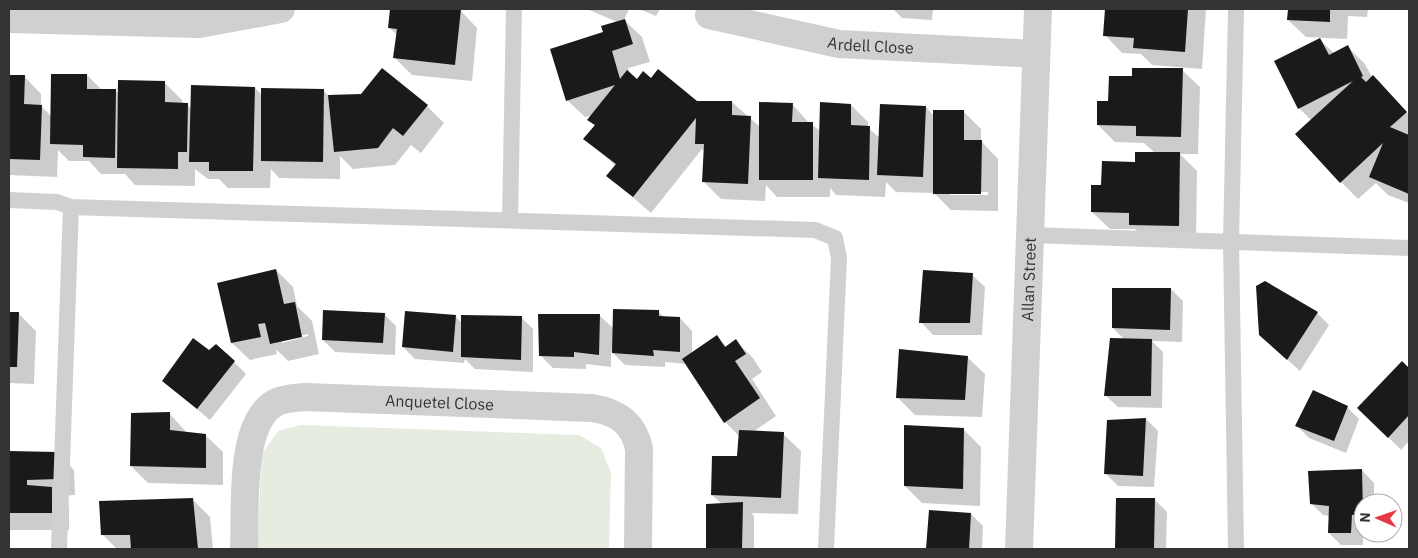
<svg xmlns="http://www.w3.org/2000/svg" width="1418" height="558" viewBox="0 0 1418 558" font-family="'IBM Plex Sans',sans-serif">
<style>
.green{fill:#e6ecdf}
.shadow{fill:#0003;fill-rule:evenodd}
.building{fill:#1a1a1a}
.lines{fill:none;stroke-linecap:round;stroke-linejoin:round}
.service{stroke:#d0d0d0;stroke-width:16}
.minor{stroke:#d0d0d0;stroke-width:28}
.tertiary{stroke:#d0d0d0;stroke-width:28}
.labels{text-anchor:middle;stroke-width:5;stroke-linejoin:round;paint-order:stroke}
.street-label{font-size:16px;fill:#333;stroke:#fff}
</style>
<rect width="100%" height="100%" fill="#fff"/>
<path class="green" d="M300 425 579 435 601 448 611 473 609 549H258L261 455 278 431Z"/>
<g class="shadow">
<path d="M391 9 460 10 477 28 472 81 412 75 395 58 397 35 389 27Z"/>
<path d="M587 9H629L624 20 642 37 650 62 628 68 630 74 637 80 651 79 696 102H732L760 127 792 104 809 123 821 131 851 105 868 122V128L880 138 926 107 934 116 964 112 981 129V141L998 159V211L951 210 934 193 896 192 886 182 885 197 836 195 830 188V197H777L766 185 765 201 721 199 703 181 705 152 702 149 651 213 608 176 616 166 585 139 595 126 589 120 593 115 585 117 567 100 605 33 617 22ZM950 192H988V195H950Z"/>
<path d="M639 9H660L656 16Z"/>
<path d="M893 9H933L932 20 902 18Z"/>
<path d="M958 9H1005V10H959Z"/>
<path d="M1107 9H1206L1202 69 1152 65 1141 54 1122 53 1105 35Z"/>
<path d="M1289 9H1368L1367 17 1348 16 1347 39 1306 37 1288 20Z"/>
<path d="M1320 40 1334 53 1348 47 1365 64 1372 77 1409 115V203L1388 195 1376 183 1358 199 1341 182 1312 121 1299 108ZM1392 124 1388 135 1385 130Z"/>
<path d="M1182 70 1200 87 1198 154H1180L1197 171 1196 242H1148L1135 229H1110L1092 212 1102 186 1155 153 1144 143 1115 142 1098 125 1109 102 1133 78Z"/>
<path d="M87 75 102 90H115L119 94 164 82 182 100V104H187L191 109 255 88 263 96 323 90 329 96 427 106 444 123 421 153 411 145 395 165 353 169 340 156V179L279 178 271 169 270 188H228L219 179H208L195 169V186L135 185 125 174H101L89 161H69L58 150 57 177 9 175V76H24L41 94V106L51 116Z"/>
<path d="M276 270 293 287 297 306 312 321 319 354 288 361 276 349 277 354 250 360 232 343ZM308 334V336L282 343V340Z"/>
<path d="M972 275 985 287 982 335H933L921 322Z"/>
<path d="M1171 289 1183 301 1182 342 1152 341 1163 352 1162 408 1118 407 1105 395 1125 340 1113 328Z"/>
<path d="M658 311 665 318H680L692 331V354L717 337 727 347 736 341 753 358 762 372 752 379 776 416 753 432 783 434 801 451 798 514 751 513 754 516V549H707V505L722 504 712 495 738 457 740 437 725 422 687 364 665 362V367L625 365 611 351V367L586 364V369L553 368 540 355 599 315 614 329Z"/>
<path d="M9 313H18L36 331 34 384 9 383Z"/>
<path d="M1317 313 1329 325 1300 371 1260 335Z"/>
<path d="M384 314 396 326 395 355 335 352 323 340Z"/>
<path d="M455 316 462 323 521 317 533 329V372L475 369 465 359 464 363 415 359 403 347Z"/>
<path d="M209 351 234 362 246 374 210 420 163 381Z"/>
<path d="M967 357 985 374 982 417 915 415 897 397Z"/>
<path d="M1402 363 1409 370V441L1401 450 1359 408Z"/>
<path d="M1347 407 1359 419 1346 453 1309 438 1297 426Z"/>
<path d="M169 413 187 433 205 435 223 452V485L148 483 131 466Z"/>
<path d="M1146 419 1158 431 1154 487 1118 486 1106 474Z"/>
<path d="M963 429 981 447 980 506 922 503 905 486Z"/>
<path d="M9 452 57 453 74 470 75 495 59 496 69 506V530H9Z"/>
<path d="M1362 470 1374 483V503H1363V545H1341L1329 533 1330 516 1323 515 1311 503Z"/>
<path d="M1117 499H1154L1167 512 1166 549H1116Z"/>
<path d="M193 500 210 517 213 549H117L102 534Z"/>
<path d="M930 511 971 514 983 526 982 549H927Z"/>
</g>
<g class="building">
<path d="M390 9H461L455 65 393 58 397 29 388 28Z"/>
<path d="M1105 9H1188L1185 52 1133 48 1134 38 1103 36Z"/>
<path d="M1288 9H1330V22L1287 20Z"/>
<path d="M625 19 633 44 612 51 620 79 627 70 637 79 643 71 651 78 658 69 697 101H732V115L751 116 748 184 702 182 704 144H695L696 118 633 197 606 176 616 164 583 139 595 125 587 120 615 85 566 101 550 49 603 32 601 26Z"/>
<path d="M1320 38 1329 55 1348 45 1363 76 1361 77 1366 82 1373 75 1407 112 1390 127 1409 135V194L1369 177 1383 143 1340 183 1295 134 1353 81 1298 109 1274 61Z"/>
<path d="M382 68 428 105 403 136 393 128 378 148 334 152 328 95 361 94Z"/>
<path d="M1132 68H1183L1181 137 1136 136V126L1097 125V101H1108L1109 76H1132Z"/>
<path d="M51 74H87V89H116L115 158 83 157V145L50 144Z"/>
<path d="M9 75H25L24 104 42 105 40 160 9 159Z"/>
<path d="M118 80 165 81V102L188 103 187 152H178V169L117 168Z"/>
<path d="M191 85 255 87 253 171H209V162H189Z"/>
<path d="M261 88 324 89 323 162 261 161Z"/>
<path d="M759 102 793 103 792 122H813V180H759Z"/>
<path d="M820 102 851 104V125L870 126 869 180 818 178Z"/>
<path d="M880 104 926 106 923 177 877 175Z"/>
<path d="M933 110H964V140H982L981 194H933Z"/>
<path d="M1135 152H1180L1179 226 1129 225V213L1091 212V185H1101L1102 161 1135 162Z"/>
<path d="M276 269 284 304 295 302 302 337 270 344 265 323 258 324 261 337 231 343 217 283Z"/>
<path d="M923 270 973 273 970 323H919Z"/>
<path d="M1265 281 1318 312 1287 360 1259 335 1256 286Z"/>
<path d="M1112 288H1171L1170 330 1112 328Z"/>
<path d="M613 309 659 310V316L680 317V352L653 350 654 356 612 353Z"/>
<path d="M323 310 385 313 383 343 322 340Z"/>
<path d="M405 311 456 315 453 352 402 347Z"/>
<path d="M9 312H19L17 367H9Z"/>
<path d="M538 314H600L599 355 574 352V357L539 356Z"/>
<path d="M461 315 522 316 521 360 461 357Z"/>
<path d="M717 335 725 347 736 339 746 354 735 361 760 398 724 423 682 359Z"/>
<path d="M193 338 209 350 216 344 235 361 197 409 162 381Z"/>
<path d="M1110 338 1152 339 1151 396H1104Z"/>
<path d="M899 349 968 356 965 400 896 398Z"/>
<path d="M1402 361 1409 368V415L1388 438 1357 408Z"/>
<path d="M1313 390 1348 406 1334 441 1295 426Z"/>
<path d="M170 412V430L206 434V468L130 466 131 413Z"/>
<path d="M1146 418 1143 476 1104 474 1107 420Z"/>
<path d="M904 425 964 428 963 489 904 486Z"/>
<path d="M739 430 784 432 781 498 711 495 712 456H737Z"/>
<path d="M9 451 57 452 58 479 27 480V485L52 487V513H9Z"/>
<path d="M1362 469 1363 514 1352 515 1351 533H1328L1329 506 1310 504 1308 471Z"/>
<path d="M193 498 198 549H131L130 535H101L99 501Z"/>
<path d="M1116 498H1155L1154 549H1115Z"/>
<path d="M743 502 742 549H706V504Z"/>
<path d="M929 510 971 513 969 549H926Z"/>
</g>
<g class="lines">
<g class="service">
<path d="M9 200 57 202 71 207 815 230 835 238 839 258 826 549"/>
<path d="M510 220 514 9"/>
<path d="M1029 235 1409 248"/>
<path d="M59 549 71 207"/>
<path d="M1236 549 1231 241 1236 9"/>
</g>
<g class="minor">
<path id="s1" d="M709 15 839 44 1036 54"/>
<path d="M9 19 199 24 281 9"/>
<path id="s2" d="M244 549C246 511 238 424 275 403 284 398 295 398 305 397L592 408C618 412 634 423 639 449L638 549"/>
</g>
<path class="tertiary" id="s3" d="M1019 549 1038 9"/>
</g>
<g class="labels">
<g class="street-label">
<text dy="6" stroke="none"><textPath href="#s1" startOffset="165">Ardell Close</textPath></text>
<text dy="6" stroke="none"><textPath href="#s3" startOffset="270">Allan Street</textPath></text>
<text dy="6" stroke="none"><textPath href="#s2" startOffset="320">Anquetel Close</textPath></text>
</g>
</g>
<rect width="1418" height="558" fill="none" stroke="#333333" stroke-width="20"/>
<g transform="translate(1378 518) rotate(272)"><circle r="24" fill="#ffffff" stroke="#adadad"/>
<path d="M0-4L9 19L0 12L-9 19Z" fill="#e63946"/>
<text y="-8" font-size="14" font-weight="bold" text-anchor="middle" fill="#333333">N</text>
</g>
</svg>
